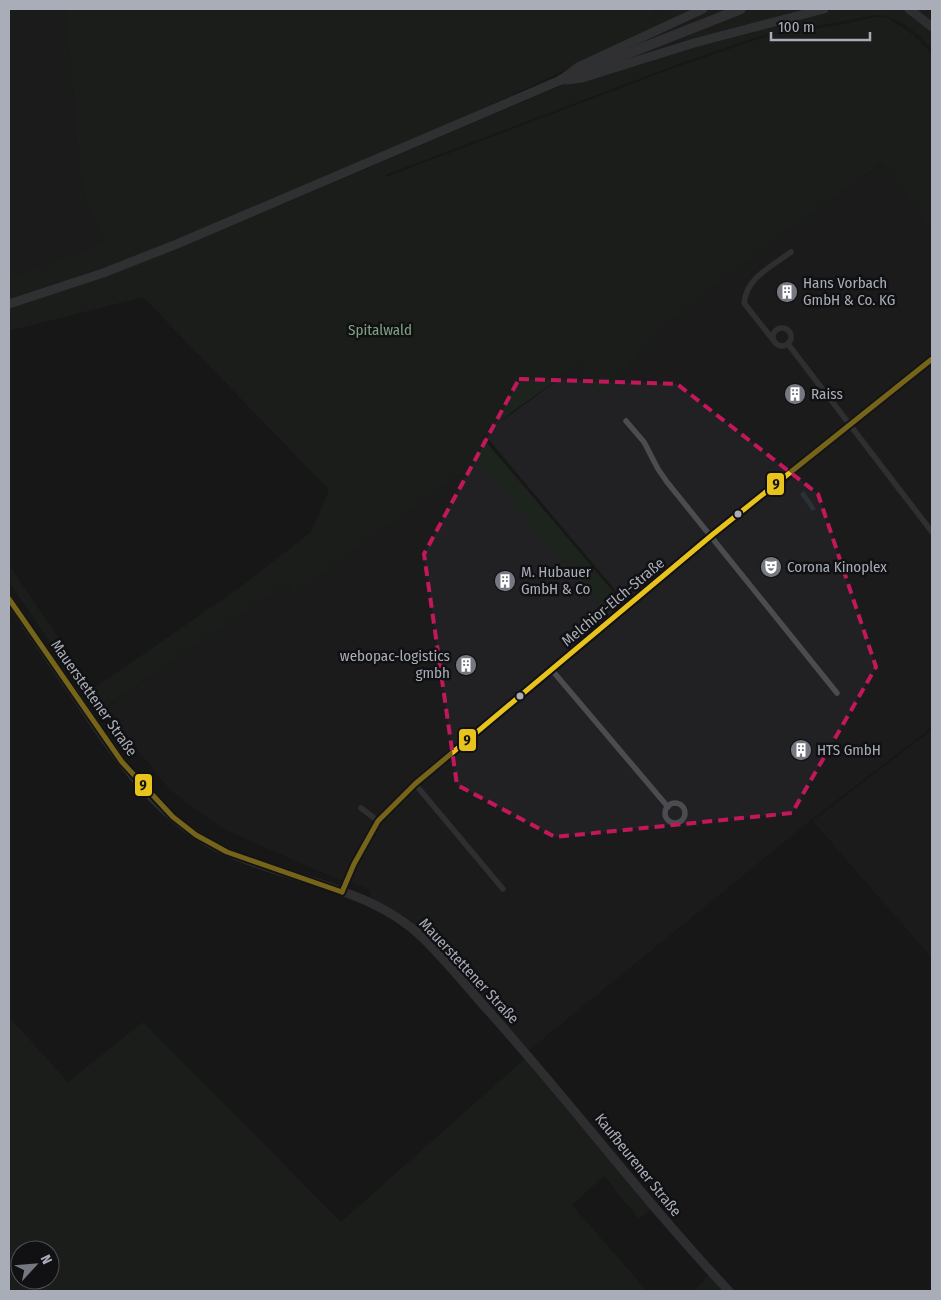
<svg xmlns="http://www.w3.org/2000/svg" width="941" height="1300" viewBox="0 0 941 1300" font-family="'Fira Sans Condensed',sans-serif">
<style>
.built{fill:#212123}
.green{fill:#1d241e;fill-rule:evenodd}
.water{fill:#2a3239}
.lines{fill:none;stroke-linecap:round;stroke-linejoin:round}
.minor{stroke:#4b4c50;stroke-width:5.5}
.secondary{stroke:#4a4a4e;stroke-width:9}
.primary{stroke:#4d4f52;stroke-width:9}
.trunk{stroke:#4e4e52;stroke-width:10}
.bus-1-casing{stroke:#111113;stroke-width:9}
.bus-1{stroke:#e8c31b;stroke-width:5}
.marked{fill:none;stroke:#c2185b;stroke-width:4;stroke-dasharray:10 6;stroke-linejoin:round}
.bus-dot{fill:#a8adb8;stroke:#111113;stroke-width:2}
.labels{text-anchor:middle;stroke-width:5;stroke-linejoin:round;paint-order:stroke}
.poi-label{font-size:15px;fill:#a8adb8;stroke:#111113;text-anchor:start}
.park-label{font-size:15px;fill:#7fa381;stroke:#111113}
.street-label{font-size:15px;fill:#a8adb8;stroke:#111113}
.line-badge{stroke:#111113;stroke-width:2}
.pale-badge-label{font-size:14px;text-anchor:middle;font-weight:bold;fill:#111}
</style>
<rect width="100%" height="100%" fill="#171717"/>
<g class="built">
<path d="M9 9H66L78 159 86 202 106 242 9 278Z"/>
<path d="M651 9H673L652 18Z"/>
<path d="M884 163 932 231V727L812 819 529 1050 409 919 371 897 369 889 330 876 222 828 170 790 105 708 287 584 296 594 476 461 604 607 619 595 484 434 578 365 602 395 662 328 792 227Z"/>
<path d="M932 730V958L813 821Z"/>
</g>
<g class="green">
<path d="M66 9H651L653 18 673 9H694C470 115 245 224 9 300V278L106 242 86 202 78 159Z"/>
<path d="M711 9H731L635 46 634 44Z"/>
<path d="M754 9H814L606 68 631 55Z"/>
<path d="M835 9H905L932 31V50C919 33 898 16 876 15L757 37 676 65 385 175 386 177 676 67 774 34 835 26 875 17H887L912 34 932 54V231L883 163 792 227 662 328 602 395 578 365 512 412 482 437 617 596 603 608 476 461 296 594 287 584 98 712 9 582V565L93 689 242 586 311 532 329 490 143 297 9 331V307L179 248 563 85 583 81 633 64Z"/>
<path d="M913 9H932V23Z"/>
<path d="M9 1017 68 1082 143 1022 341 1222 527 1057 651 1209 639 1219 604 1176 572 1205 647 1291H9ZM20 1250H50V1280H20Z"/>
<path d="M710 1274 725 1291H694Z"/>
</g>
<path class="water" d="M804 491 816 509 812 511 800 494Z"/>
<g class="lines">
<g class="minor">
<circle cx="782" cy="337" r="9"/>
<path d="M774 341 744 303C747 277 771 267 791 252"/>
<path d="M788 344 932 532"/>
<path d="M626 421 644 442 658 469 667 482 837 693"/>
<path d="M551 669 668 807"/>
<path d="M415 784 503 889"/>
<circle cx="675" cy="813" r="10"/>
<path d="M361 808 378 821"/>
<path d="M342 892 354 864 378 821 415 784 712 535 932 359"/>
</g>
<g class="secondary">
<path d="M909 9 932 27"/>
<path d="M9 599C30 630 51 661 73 692 114 753 157 821 227 852 292 881 370 887 423 938 445 960 465 984 485 1007 569 1100 644 1201 729 1291"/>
</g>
<g class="primary">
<path d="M566 80 582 78 694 43 824 9"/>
<path d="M9 304 103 273 177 244 561 80 578 67 703 9"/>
</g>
<path class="trunk" d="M561 80 741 9"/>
<g class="bus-1-casing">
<g id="bus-1">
<path d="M9 599 122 762 173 817 196 835 227 852 342 892"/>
<path d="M342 892 354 864 378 821 415 784 712 535 932 359"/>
</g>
</g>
<use href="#bus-1" class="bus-1"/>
</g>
<path d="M0 0H941V1300H0ZM519 379 677 384 818 494 876 667 792 813 555 837 457 785 424 554Z" fill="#171717" fill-opacity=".55" fill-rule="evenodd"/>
<path class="marked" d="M519 379 677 384 818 494 876 667 792 813 555 837 457 785 424 554Z"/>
<defs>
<g id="building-disc" transform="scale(1.125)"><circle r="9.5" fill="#757880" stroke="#111113"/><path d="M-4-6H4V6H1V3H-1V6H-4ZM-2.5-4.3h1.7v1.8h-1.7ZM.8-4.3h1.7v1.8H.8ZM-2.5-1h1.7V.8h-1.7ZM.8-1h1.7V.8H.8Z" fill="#fff"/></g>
<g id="theatre-disc" transform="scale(1.125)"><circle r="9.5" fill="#757880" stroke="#111113"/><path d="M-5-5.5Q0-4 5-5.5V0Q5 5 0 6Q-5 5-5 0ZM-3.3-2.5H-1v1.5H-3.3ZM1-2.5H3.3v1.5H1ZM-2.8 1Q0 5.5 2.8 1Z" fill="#fff"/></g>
</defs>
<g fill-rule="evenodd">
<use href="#building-disc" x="787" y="292"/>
<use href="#building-disc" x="795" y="394"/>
<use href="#theatre-disc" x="771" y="567"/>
<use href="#building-disc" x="505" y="581"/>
<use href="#building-disc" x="466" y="665"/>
<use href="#building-disc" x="801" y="750"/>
</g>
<g class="bus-dot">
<circle cx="738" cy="514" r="4.5"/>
<circle cx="520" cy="696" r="4.5"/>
</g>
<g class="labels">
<g class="poi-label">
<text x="803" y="288">Hans Vorbach<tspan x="803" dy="17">GmbH &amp; Co. KG</tspan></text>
<text x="811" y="399">Raiss</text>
<text x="787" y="572">Corona Kinoplex</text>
<text x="521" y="577">M. Hubauer<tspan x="521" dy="17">GmbH &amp; Co</tspan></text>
<text x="450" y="661" text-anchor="end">webopac-logistics<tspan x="450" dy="17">gmbh</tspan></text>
<text x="817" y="755">HTS GmbH</text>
</g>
<g class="park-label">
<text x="380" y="335">Spitalwald</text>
</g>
<g class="street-label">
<text transform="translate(613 602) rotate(-40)" y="5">Melchior-Elch-Straße</text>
<text transform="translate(94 698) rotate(55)" y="5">Mauerstettener Straße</text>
<text transform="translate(469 971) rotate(47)" y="5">Mauerstettener Straße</text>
<text transform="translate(638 1165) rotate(51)" y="5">Kaufbeurener Straße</text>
</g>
</g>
<g class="line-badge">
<rect x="766" y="472" width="19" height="24" rx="5" fill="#e8c31b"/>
<rect x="458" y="728" width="19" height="24" rx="5" fill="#e8c31b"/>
<rect x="134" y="773" width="19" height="24" rx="5" fill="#e8c31b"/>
</g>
<g class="pale-badge-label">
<text x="776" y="489">9</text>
<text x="467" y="745">9</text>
<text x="143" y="790">9</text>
</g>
<rect width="941" height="1300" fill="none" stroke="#a8adb8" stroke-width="20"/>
<g transform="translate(35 1265) rotate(64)"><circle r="24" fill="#111113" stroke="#4d4f55"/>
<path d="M0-4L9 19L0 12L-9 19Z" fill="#757880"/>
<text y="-8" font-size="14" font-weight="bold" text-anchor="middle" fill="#a8adb8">N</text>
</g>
<path d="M771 32v8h99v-8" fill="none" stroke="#a8adb8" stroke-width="2.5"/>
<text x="778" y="32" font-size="15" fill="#a8adb8" stroke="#111113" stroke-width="4" paint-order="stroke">100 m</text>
</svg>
